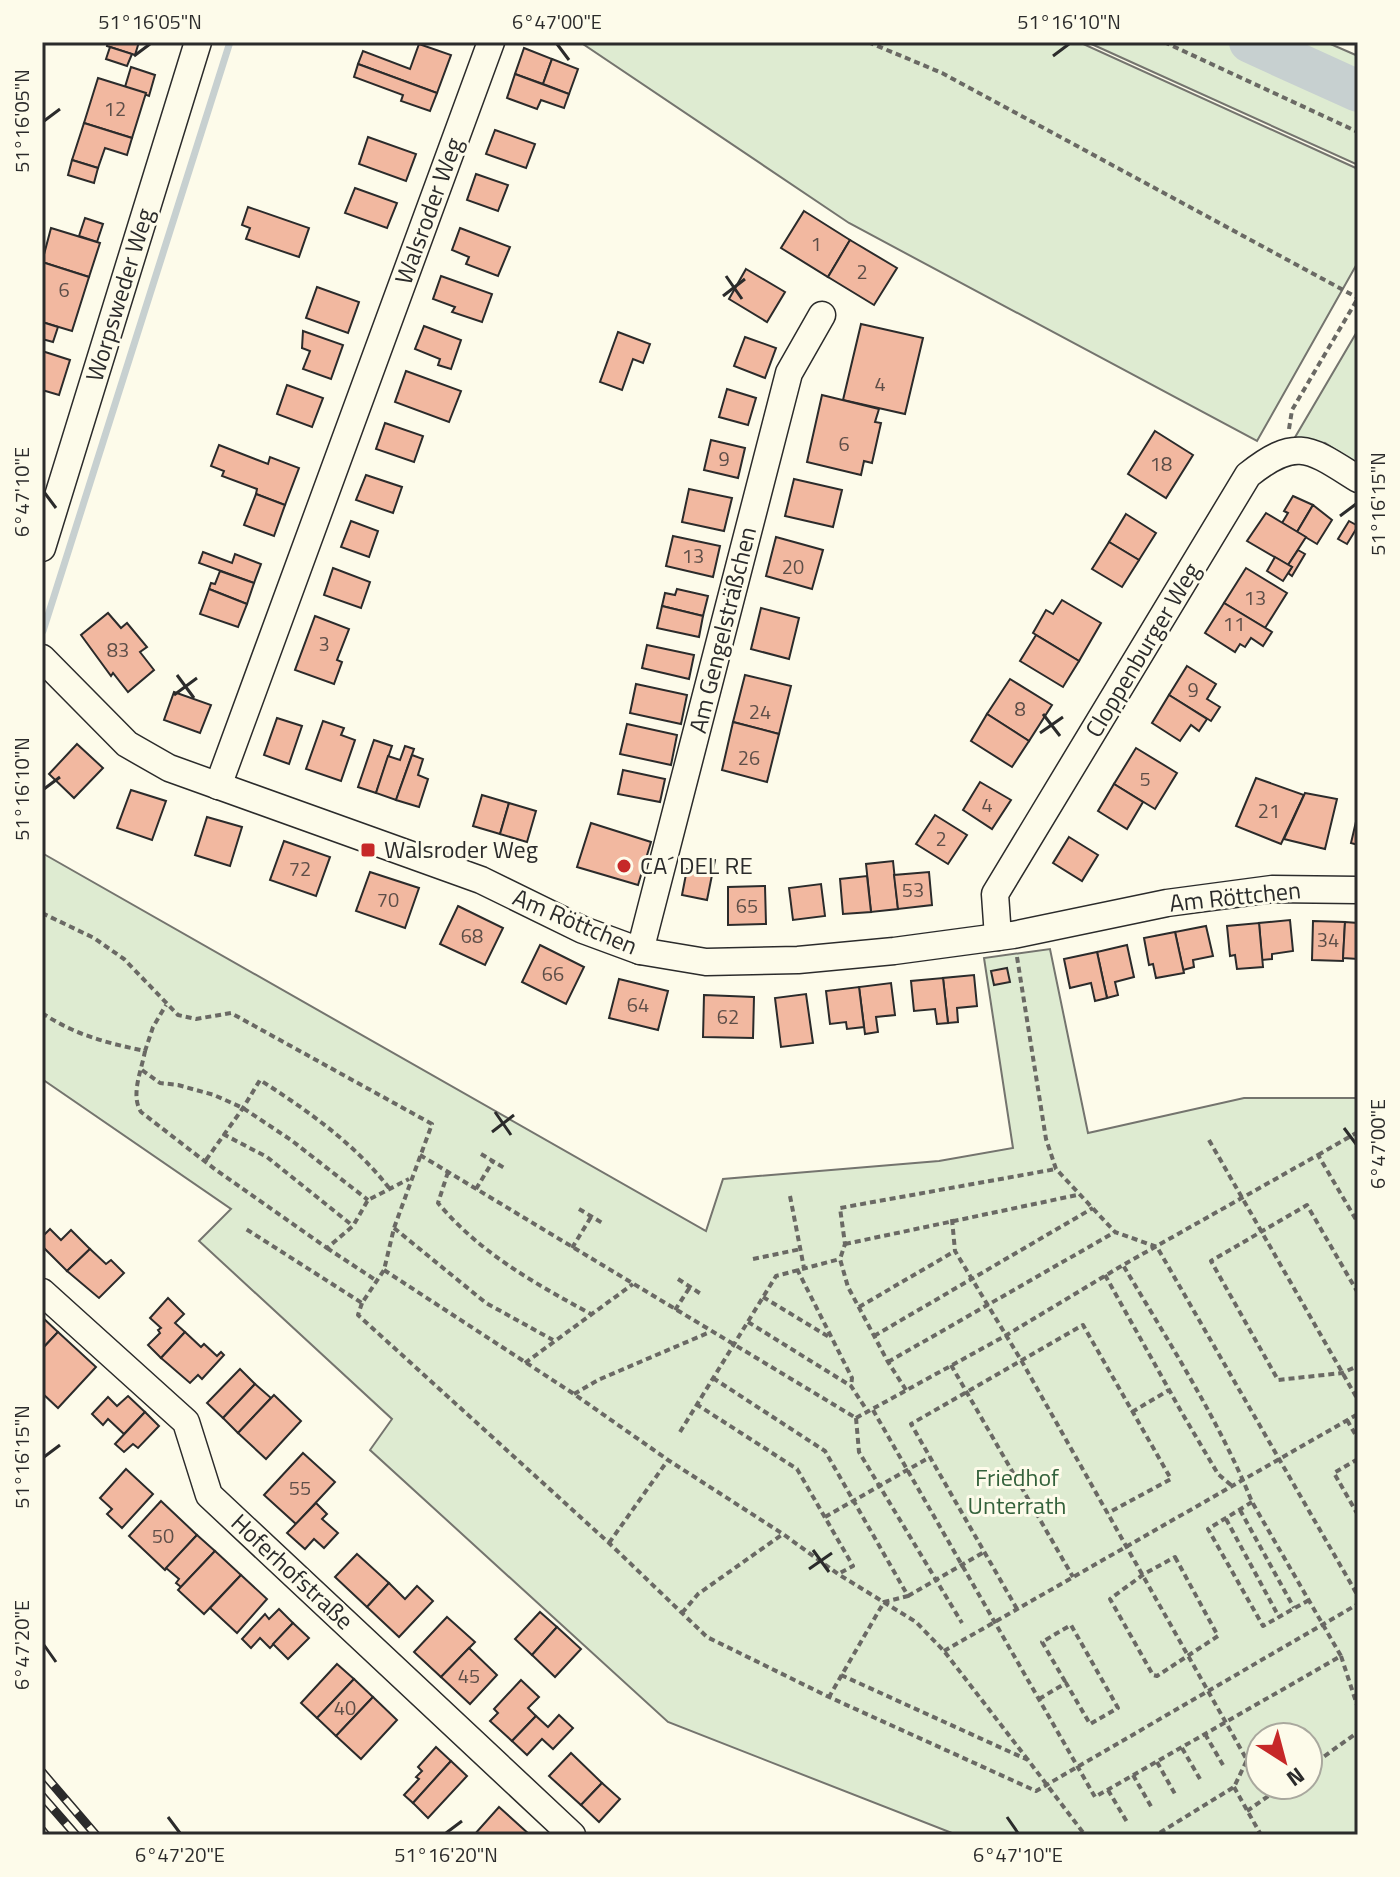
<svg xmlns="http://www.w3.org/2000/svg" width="1400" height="1877" viewBox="0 0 1400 1877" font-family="'Titillium Web',sans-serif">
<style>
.green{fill:#deebd1;stroke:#74746e;stroke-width:2;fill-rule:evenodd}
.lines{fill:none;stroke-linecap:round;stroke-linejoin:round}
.stream{stroke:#c7d0d0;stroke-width:7}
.river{stroke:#c7d0d0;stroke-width:42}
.building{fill:#f2b8a0;stroke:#2b2b2b;stroke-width:2}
.minor-casing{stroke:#2b2b2b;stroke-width:29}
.path{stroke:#6a6964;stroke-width:4;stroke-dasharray:6 4;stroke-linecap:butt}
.minor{stroke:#fdfbea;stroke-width:26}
.rail-casing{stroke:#2b2b2b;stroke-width:9}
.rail{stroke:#fdfbea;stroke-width:6;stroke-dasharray:18;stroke-linecap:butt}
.ticks{fill:none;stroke:#2b2b2b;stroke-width:3}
.poi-dot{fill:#c62828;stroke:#fdfbea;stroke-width:3}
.labels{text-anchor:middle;stroke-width:6;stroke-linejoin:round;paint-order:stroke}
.number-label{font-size:20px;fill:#5d4e48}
.street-label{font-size:24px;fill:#2b2b2b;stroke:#fdfbea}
.poi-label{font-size:24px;fill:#2b2b2b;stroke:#fdfbea;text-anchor:start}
.park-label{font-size:24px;fill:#34623c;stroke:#fdfbea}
.neatline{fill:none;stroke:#2b2b2b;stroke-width:3}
.ticks-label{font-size:20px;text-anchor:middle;fill:#2b2b2b}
</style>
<rect width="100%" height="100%" fill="#fdfbea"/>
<g class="green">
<path d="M580 42H1079L1358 169V262L1257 441 849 223Z"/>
<path d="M1087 42H1326L1358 56V165Z"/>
<path d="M1358 330V464L1325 443 1294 439Z"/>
<path d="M42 853 706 1231 723 1179 939 1161 1013 1148 984 958 1050 949 1088 1133 1244 1098H1358V1835H957L668 1722 370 1450 392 1419 199 1241 231 1209 42 1079ZM1260 1737H1308V1785H1260Z"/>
</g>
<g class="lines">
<path class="stream" d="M43 631 230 42"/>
<path class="river" d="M1250 42 1358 91"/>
</g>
<g class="building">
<path d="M108 42H139L135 55 107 46Z"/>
<path d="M419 44 451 55 437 93 358 64 363 51 410 69Z"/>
<path d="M110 47 132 54 127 66 106 59Z"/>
<path d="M524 48 552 59 543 84 515 74Z"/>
<path d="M552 59 578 69 569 94 543 84Z"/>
<path d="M358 64 437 93 430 111 401 101 403 95 354 77Z"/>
<path d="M131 67 155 75 149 96 125 87Z"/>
<path d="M515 74 569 94 564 108 541 100 537 109 507 98Z"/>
<path d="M98 78 146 93 132 138 84 123Z"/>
<path d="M84 123 132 138 127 155 105 148 98 168 72 160Z"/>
<path d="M495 130 535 144 526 168 486 154Z"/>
<path d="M368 137 416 154 406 181 359 164Z"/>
<path d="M72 160 98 168 94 183 68 175Z"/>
<path d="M476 174 508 185 498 211 467 200Z"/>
<path d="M355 188 397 203 387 228 345 213Z"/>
<path d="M248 207 309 228 299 257 246 239 250 228 242 225Z"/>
<path d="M804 211 850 240 828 277 781 248Z"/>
<path d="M85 218 103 224 97 242 79 236Z"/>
<path d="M51 228 100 243 89 277 42 262Z"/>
<path d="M460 228 510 247 498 276 466 264 469 257 452 250Z"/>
<path d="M850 240 897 268 874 305 828 277Z"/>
<path d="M42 262 89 277 72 331 42 322Z"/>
<path d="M746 269 785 292 767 322 729 299Z"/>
<path d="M441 276 492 294 482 322 452 312 455 307 433 299Z"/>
<path d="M317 287 359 302 348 333 306 318Z"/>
<path d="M42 322 58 327 53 342 42 339Z"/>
<path d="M861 324 923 338 905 414 843 400Z"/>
<path d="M424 326 461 340 451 369 438 365 440 359 415 349Z"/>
<path d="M303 331 343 345 331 379 303 369 310 351 302 348Z"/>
<path d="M618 332 650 344 643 363 633 359 622 390 600 382Z"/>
<path d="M745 337 776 348 765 378 734 366Z"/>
<path d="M42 351 70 360 59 395 42 390Z"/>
<path d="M406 371 461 391 449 422 395 402Z"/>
<path d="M287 385 323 398 312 427 277 414Z"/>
<path d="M727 389 756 398 748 425 719 417Z"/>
<path d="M822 395 879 409 875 422 881 423 872 463 864 461 861 475 807 462Z"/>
<path d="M385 423 423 436 414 462 376 449Z"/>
<path d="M1155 431 1193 455 1166 498 1128 474Z"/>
<path d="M711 440 745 448 738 478 704 470Z"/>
<path d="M219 445 268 464 270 457 299 468 285 505 256 494 257 489 222 476 224 471 211 466Z"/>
<path d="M366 475 402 487 393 513 356 500Z"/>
<path d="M794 479 842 490 833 527 785 516Z"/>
<path d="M689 489 732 498 724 531 682 522Z"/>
<path d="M256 494 285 505 274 536 244 525Z"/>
<path d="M1293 496 1313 505 1297 532 1282 523 1288 513 1284 511Z"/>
<path d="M1313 505 1332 520 1317 544 1297 532Z"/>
<path d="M1266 513 1306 537 1288 565 1247 541Z"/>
<path d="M1126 514 1156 533 1139 560 1109 542Z"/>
<path d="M351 521 378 531 369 557 341 547Z"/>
<path d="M1349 521 1358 526 1347 544 1338 539Z"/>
<path d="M673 536 720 546 713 577 666 566Z"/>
<path d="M776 537 823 550 812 589 766 576Z"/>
<path d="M1109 542 1139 560 1122 587 1092 569Z"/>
<path d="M1298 550 1305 554 1292 576 1288 573 1292 567 1288 565Z"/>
<path d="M203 552 232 563 235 554 261 564 254 583 199 563Z"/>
<path d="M1275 557 1292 567 1283 581 1267 571Z"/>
<path d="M333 568 370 582 361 608 324 595Z"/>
<path d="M1246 568 1287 593 1265 628 1224 603Z"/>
<path d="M220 571 254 583 247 604 209 589 211 583 215 584Z"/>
<path d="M209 589 247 604 238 627 200 614Z"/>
<path d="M677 589 708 596 703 616 662 606 665 593 675 595Z"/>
<path d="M1062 600 1101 623 1079 661 1033 633 1046 610 1053 614Z"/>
<path d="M1224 603 1272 632 1263 646 1251 638 1245 647 1240 644 1235 652 1205 633Z"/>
<path d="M662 606 703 616 699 637 657 628Z"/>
<path d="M761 608 799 618 789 659 751 649Z"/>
<path d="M108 613 121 628 127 623 147 647 140 652 154 670 128 692 113 673 111 676 81 635Z"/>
<path d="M315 616 349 629 337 660 342 662 334 684 295 670Z"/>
<path d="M1036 635 1079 661 1063 687 1020 661Z"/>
<path d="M647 645 694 655 689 679 642 668Z"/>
<path d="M1187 666 1216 684 1207 699 1220 707 1211 721 1169 695Z"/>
<path d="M745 675 791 686 779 734 733 722Z"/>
<path d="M1010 679 1052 705 1029 741 987 714Z"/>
<path d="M636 684 687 695 681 724 630 713Z"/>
<path d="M174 692 211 705 200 733 164 720Z"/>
<path d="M1169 695 1207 719 1199 731 1191 725 1180 741 1152 723Z"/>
<path d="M987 714 1029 741 1012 767 971 741Z"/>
<path d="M277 718 302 726 289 764 264 755Z"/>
<path d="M323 721 344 728 341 735 355 740 341 781 306 769Z"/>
<path d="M733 722 779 734 767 782 722 770Z"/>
<path d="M627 724 677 735 671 765 620 754Z"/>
<path d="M374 740 392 746 376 793 358 787Z"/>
<path d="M77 744 103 768 74 798 49 774Z"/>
<path d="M405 746 414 749 396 800 376 793 388 756 400 760Z"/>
<path d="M1136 748 1177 773 1155 809 1114 784Z"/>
<path d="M412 755 423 759 418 775 428 779 419 807 396 800Z"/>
<path d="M623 770 665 779 660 802 618 794Z"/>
<path d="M1256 778 1304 795 1281 844 1236 826Z"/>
<path d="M980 782 1011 800 992 829 963 810Z"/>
<path d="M1114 784 1143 802 1127 829 1098 811Z"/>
<path d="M131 790 166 801 152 840 117 828Z"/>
<path d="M1305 793 1337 799 1325 849 1284 839Z"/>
<path d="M482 795 509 803 500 834 473 826Z"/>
<path d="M509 803 536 811 527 842 500 834Z"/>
<path d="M1358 813V845L1351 843Z"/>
<path d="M935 815 967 835 948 864 916 844Z"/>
<path d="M207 817 242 827 230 866 195 855Z"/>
<path d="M591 823 651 842 638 885 577 867Z"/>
<path d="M1069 837 1098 855 1082 881 1053 863Z"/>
<path d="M284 841 330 857 316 896 270 880Z"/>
<path d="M702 858 715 860 707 900 682 895 687 869 699 872Z"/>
<path d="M893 861 898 909 871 912 866 864Z"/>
<path d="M370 872 419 888 405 928 356 911Z"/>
<path d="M929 872 932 905 898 909 894 875Z"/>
<path d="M867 876 871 912 843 914 840 879Z"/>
<path d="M821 884 825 916 793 920 789 888Z"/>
<path d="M765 886 766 924 728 925V887Z"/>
<path d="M458 906 503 928 485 965 440 944Z"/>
<path d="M1290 920 1293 951 1272 954V959L1262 960 1259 923Z"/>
<path d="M1313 921 1345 922 1343 961 1312 960Z"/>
<path d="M1345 922 1358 923V959L1343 958Z"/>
<path d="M1259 923 1263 967 1237 969 1235 955 1230 956 1227 926Z"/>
<path d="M1206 926 1213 956 1193 960 1194 967 1183 970 1175 932Z"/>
<path d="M1175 932 1184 973 1156 978 1153 964 1149 965 1144 938Z"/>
<path d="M540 945 584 967 566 1004 522 982Z"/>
<path d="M1127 945 1134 977 1115 982 1118 995 1107 998 1097 952Z"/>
<path d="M1097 952 1107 998 1095 1001 1091 983 1070 988 1064 959Z"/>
<path d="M1007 968 1010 982 994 985 991 971Z"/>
<path d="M974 975 977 1006 957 1008 958 1022 948 1023 943 978Z"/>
<path d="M943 978 948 1023 937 1024 935 1009 914 1011 911 981Z"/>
<path d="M619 979 668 991 658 1030 609 1018Z"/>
<path d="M891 983 895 1015 876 1017 878 1032 865 1034 859 987Z"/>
<path d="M859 987 864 1027 847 1029 846 1022 830 1024 826 991Z"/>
<path d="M806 994 813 1043 781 1047 775 998Z"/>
<path d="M704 995 754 997 753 1038 703 1037Z"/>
<path d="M50 1229 61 1240 71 1230 90 1249 67 1271 42 1246V1237Z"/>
<path d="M90 1249 106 1264 111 1260 124 1273 99 1298 67 1271Z"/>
<path d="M168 1298 184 1314 175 1323 185 1332 161 1358 148 1345 160 1333 158 1330 161 1328 150 1318Z"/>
<path d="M42 1317 58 1332 42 1349Z"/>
<path d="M58 1332 96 1367 58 1408 42 1393V1349Z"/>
<path d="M185 1332 201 1347 204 1344 217 1356 221 1352 224 1355 202 1379 198 1375 190 1383 161 1358Z"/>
<path d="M240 1369 255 1384 223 1418 207 1403Z"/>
<path d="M255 1384 271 1398 238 1433 223 1418Z"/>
<path d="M274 1395 301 1421 266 1459 238 1433Z"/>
<path d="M128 1396 145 1412 124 1434 108 1419 103 1425 92 1414 108 1397 117 1406Z"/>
<path d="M145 1412 159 1426 138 1448 133 1444 124 1452 115 1444Z"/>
<path d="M303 1453 335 1482 296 1524 264 1495Z"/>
<path d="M126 1469 153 1494 122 1528 107 1514 112 1509 100 1498Z"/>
<path d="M161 1501 197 1535 165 1570 129 1536Z"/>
<path d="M316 1503 327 1514 322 1519 338 1533 324 1548 314 1539 305 1549 287 1533Z"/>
<path d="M197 1535 215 1551 181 1587 176 1583 179 1579 166 1568Z"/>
<path d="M215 1551 241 1575 204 1614 178 1590Z"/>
<path d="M357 1554 389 1583 367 1607 335 1577Z"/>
<path d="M241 1575 267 1599 237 1633 210 1608Z"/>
<path d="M389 1583 405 1599 417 1586 433 1601 399 1637 367 1607Z"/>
<path d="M279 1609 293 1623 270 1648 260 1638 251 1648 242 1639 265 1614 269 1619Z"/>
<path d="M540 1612 557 1627 532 1655 515 1639Z"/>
<path d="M447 1617 475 1642 441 1677 414 1652Z"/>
<path d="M293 1623 309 1638 288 1659 273 1644Z"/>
<path d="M557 1627 581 1649 555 1677 532 1655Z"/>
<path d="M469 1648 497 1675 470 1704 441 1677Z"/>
<path d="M337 1664 354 1679 317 1718 301 1703Z"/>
<path d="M354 1679 373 1697 336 1736 317 1718Z"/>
<path d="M521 1680 539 1697 528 1708 536 1716 512 1741 490 1721 498 1713 494 1709Z"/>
<path d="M373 1697 397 1720 361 1759 336 1736Z"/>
<path d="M559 1715 573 1728 553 1749 542 1739 527 1755 512 1741 536 1716 548 1727Z"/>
<path d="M436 1747 451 1761 413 1803 404 1795 419 1779 416 1777 422 1771 418 1767Z"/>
<path d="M571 1753 602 1783 581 1805 549 1776Z"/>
<path d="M451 1761 467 1776 428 1818 413 1803Z"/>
<path d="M602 1783 620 1799 599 1822 581 1805Z"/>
<path d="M499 1807 530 1835H474Z"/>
</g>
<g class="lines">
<g class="minor-casing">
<g id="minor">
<path d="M42 548 198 42"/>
<path d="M42 658 127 744 169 768 481 880 583 930 640 951 706 962 798 960 894 951 1013 935 1167 903 1272 889 1358 890"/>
<path d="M218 786 491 42"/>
<path d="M998 937 995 894 1248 475C1297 436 1310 449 1358 479"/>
<path d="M640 951 789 373 822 315"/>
<path d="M42 1292 186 1422 209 1495 572 1835"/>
</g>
</g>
<g class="path">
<path d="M868 42 942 73 1358 298"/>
<path d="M1164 42 1358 132"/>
<path d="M1289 429 1292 410 1358 298"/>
<path d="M42 913 94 938 124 959 178 1015 196 1019 231 1013 432 1124 394 1228 384 1270 362 1303 246 1229"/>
<path d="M1017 957 1046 1139 1056 1169 1115 1232 1157 1247 1358 1596"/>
<path d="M42 1013C75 1035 107 1043 145 1051L153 1027 166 1005"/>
<path d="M145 1051C142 1069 130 1095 141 1112L216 1170 327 1248 353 1226 368 1200 409 1179"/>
<path d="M142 1070 160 1083 178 1085 214 1095 243 1108 291 1140 368 1200"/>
<path d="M223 1134 267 1157 353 1226"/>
<path d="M1209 1140 1358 1400"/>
<path d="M481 1154 506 1169"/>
<path d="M420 1155 856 1418"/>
<path d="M1318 1155 1358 1132"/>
<path d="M206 1160 243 1108 260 1080C307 1110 355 1144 389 1188"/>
<path d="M448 1172 438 1203C480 1253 534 1283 591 1314"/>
<path d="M476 1189 493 1161"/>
<path d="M790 1196 804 1268"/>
<path d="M579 1209 604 1224"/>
<path d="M952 1219 955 1251 1021 1360 1247 1760 1234 1787 1156 1835"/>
<path d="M394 1228 486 1303 553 1340"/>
<path d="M845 1244 1077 1195"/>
<path d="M327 1248 377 1281"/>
<path d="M572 1248 591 1217"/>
<path d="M753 1259 801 1249"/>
<path d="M797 1269 852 1378 851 1386"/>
<path d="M384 1270 574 1394 668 1460 783 1534 838 1574 916 1622 944 1651 1028 1760"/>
<path d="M1105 1275 1182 1413 1218 1474 1231 1485"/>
<path d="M678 1279 701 1294"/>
<path d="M1358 1293 1307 1205 1211 1261 1278 1380 1342 1373 1358 1366"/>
<path d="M763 1297 829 1337"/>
<path d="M362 1303 358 1315 609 1543 707 1637 829 1697 1036 1791 1358 1604"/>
<path d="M859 1307 955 1251"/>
<path d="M675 1310 690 1287"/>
<path d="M748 1322 851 1386 868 1412"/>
<path d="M874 1336 1093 1208"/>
<path d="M888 1362 1115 1232"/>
<path d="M525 1363 633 1284"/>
<path d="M951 1365 1073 1577"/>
<path d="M713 1378 825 1451 908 1596 884 1602 829 1697"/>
<path d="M906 1390 888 1362 848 1287 840 1259 845 1244 840 1208 1056 1169"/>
<path d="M574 1394 598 1380 710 1332"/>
<path d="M696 1404 797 1469 853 1566 838 1574"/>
<path d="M873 1410 1095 1797 1341 1656 1252 1502C1220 1422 1167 1339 1123 1265"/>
<path d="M1132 1412 1169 1390"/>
<path d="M856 1418 1005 1336 1123 1265 1318 1155 1358 1223"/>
<path d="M856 1418 859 1452 962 1623"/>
<path d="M1347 1420 1358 1439"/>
<path d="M680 1432 776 1276 840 1259"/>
<path d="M1358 1459 1334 1473 1358 1515"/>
<path d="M1252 1502 1208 1529 1263 1626 1309 1600"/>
<path d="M1240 1510 1294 1608"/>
<path d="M825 1517 930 1457"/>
<path d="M1226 1519 1279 1617"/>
<path d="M609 1543 668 1460"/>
<path d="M1175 1557 1218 1636 1157 1676 1153 1675 1110 1599 1144 1574Z"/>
<path d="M908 1596 984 1552"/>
<path d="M1017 1609 911 1424 1083 1325 1171 1479 1108 1513"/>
<path d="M682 1613 698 1594 783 1534"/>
<path d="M944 1651 1358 1414"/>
<path d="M1341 1656 1358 1708"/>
<path d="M841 1675 1028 1760 1085 1835"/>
<path d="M1039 1699 1066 1683 1090 1724 1118 1708 1071 1625 1042 1642 1066 1683"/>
<path d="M1205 1734 1223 1765"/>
<path d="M1182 1748 1200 1779"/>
<path d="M1157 1762 1175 1794"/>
<path d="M1308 1768 1358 1732"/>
<path d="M1133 1775 1152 1808"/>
<path d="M1234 1787 1261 1835"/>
<path d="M1108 1790 1127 1822"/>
<path d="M1247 1811 1284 1785"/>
</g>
<use href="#minor" class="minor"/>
<g class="rail-casing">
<g id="rail">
<path d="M42 1772 96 1835"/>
<path d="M42 1796 76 1835"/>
<path d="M42 1830 46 1835"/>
</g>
</g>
<use href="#rail" class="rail"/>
</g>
<path class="ticks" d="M557 44 569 60M134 56 150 44M1053 56 1069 44M44 121 60 109M726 276 742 299M723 296 745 279M44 492 56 508M1340 516 1356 504M177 675 194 698M174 695 197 678M1043 714 1060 736M1040 733 1063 717M44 789 60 777M495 1112 511 1135M1344 1128 1356 1144M492 1132 514 1115M44 1457 60 1445M813 1550 829 1572M809 1569 832 1553M44 1645 56 1662M168 1817 180 1833M1007 1817 1018 1833M446 1833 462 1821"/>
<g class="poi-dot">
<rect x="360" y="842" width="16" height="16" rx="4"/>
<circle cx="624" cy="866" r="8"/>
</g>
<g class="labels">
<g class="number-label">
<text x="115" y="116">12</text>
<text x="816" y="251">1</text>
<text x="862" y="279">2</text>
<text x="64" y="297">6</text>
<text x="880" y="391">4</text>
<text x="844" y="451">6</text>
<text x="724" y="466">9</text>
<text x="1161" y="471">18</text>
<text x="693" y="563">13</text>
<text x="793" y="574">20</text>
<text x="1255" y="605">13</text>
<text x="1234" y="631">11</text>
<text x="324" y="651">3</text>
<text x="118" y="657">83</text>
<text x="1193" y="697">9</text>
<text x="1020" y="716">8</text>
<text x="760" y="719">24</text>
<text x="749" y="765">26</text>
<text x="1145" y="786">5</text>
<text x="987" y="812">4</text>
<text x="1269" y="818">21</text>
<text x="941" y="846">2</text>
<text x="300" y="876">72</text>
<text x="913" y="897">53</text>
<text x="388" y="907">70</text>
<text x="747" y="913">65</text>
<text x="472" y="943">68</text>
<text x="1328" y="947">34</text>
<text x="553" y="981">66</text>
<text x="638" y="1012">64</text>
<text x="728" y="1024">62</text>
<text x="300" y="1495">55</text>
<text x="163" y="1543">50</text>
<text x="469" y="1683">45</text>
<text x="345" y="1715">40</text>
</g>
<g class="street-label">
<text transform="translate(429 211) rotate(-70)" y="8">Walsroder Weg</text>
<text transform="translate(120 295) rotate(-73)" y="8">Worpsweder Weg</text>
<text transform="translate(723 630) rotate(-76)" y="8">Am Gengelsträßchen</text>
<text transform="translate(1143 650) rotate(-59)" y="8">Cloppenburger Weg</text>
<text transform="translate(1235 897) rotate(-6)" y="8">Am Röttchen</text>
<text transform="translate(575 922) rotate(23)" y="8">Am Röttchen</text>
<text transform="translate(292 1572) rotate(43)" y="8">Hoferhofstraße</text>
</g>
<g class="poi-label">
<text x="384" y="858">Walsroder Weg</text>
<text x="640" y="874">CA´ DEL RE</text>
</g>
<g class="park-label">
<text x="1017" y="1486">Friedhof<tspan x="1017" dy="28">Unterrath</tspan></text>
</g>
</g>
<rect width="1400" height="1877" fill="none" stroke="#fdfbea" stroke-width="88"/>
<g transform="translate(1284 1761) rotate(144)"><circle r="38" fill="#fdfbea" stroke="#a9a89e" stroke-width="2"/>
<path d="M0-6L14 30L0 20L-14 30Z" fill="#c62828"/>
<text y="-12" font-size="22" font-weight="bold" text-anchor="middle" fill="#2b2b2b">N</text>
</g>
<rect x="44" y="44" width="1312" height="1789" class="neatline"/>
<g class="ticks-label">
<text x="150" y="29">51°16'05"N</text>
<text x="557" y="29">6°47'00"E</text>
<text x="1069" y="29">51°16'10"N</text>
<text transform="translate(22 121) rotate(-90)" y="7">51°16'05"N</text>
<text transform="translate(22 492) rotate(-90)" y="7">6°47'10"E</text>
<text transform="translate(1378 504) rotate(-90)" y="7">51°16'15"N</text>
<text transform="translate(22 789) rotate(-90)" y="7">51°16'10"N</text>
<text transform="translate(1378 1144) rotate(-90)" y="7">6°47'00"E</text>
<text transform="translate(22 1457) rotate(-90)" y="7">51°16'15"N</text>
<text transform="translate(22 1645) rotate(-90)" y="7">6°47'20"E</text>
<text x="180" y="1862">6°47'20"E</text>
<text x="446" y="1862">51°16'20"N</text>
<text x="1018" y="1862">6°47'10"E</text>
</g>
</svg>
